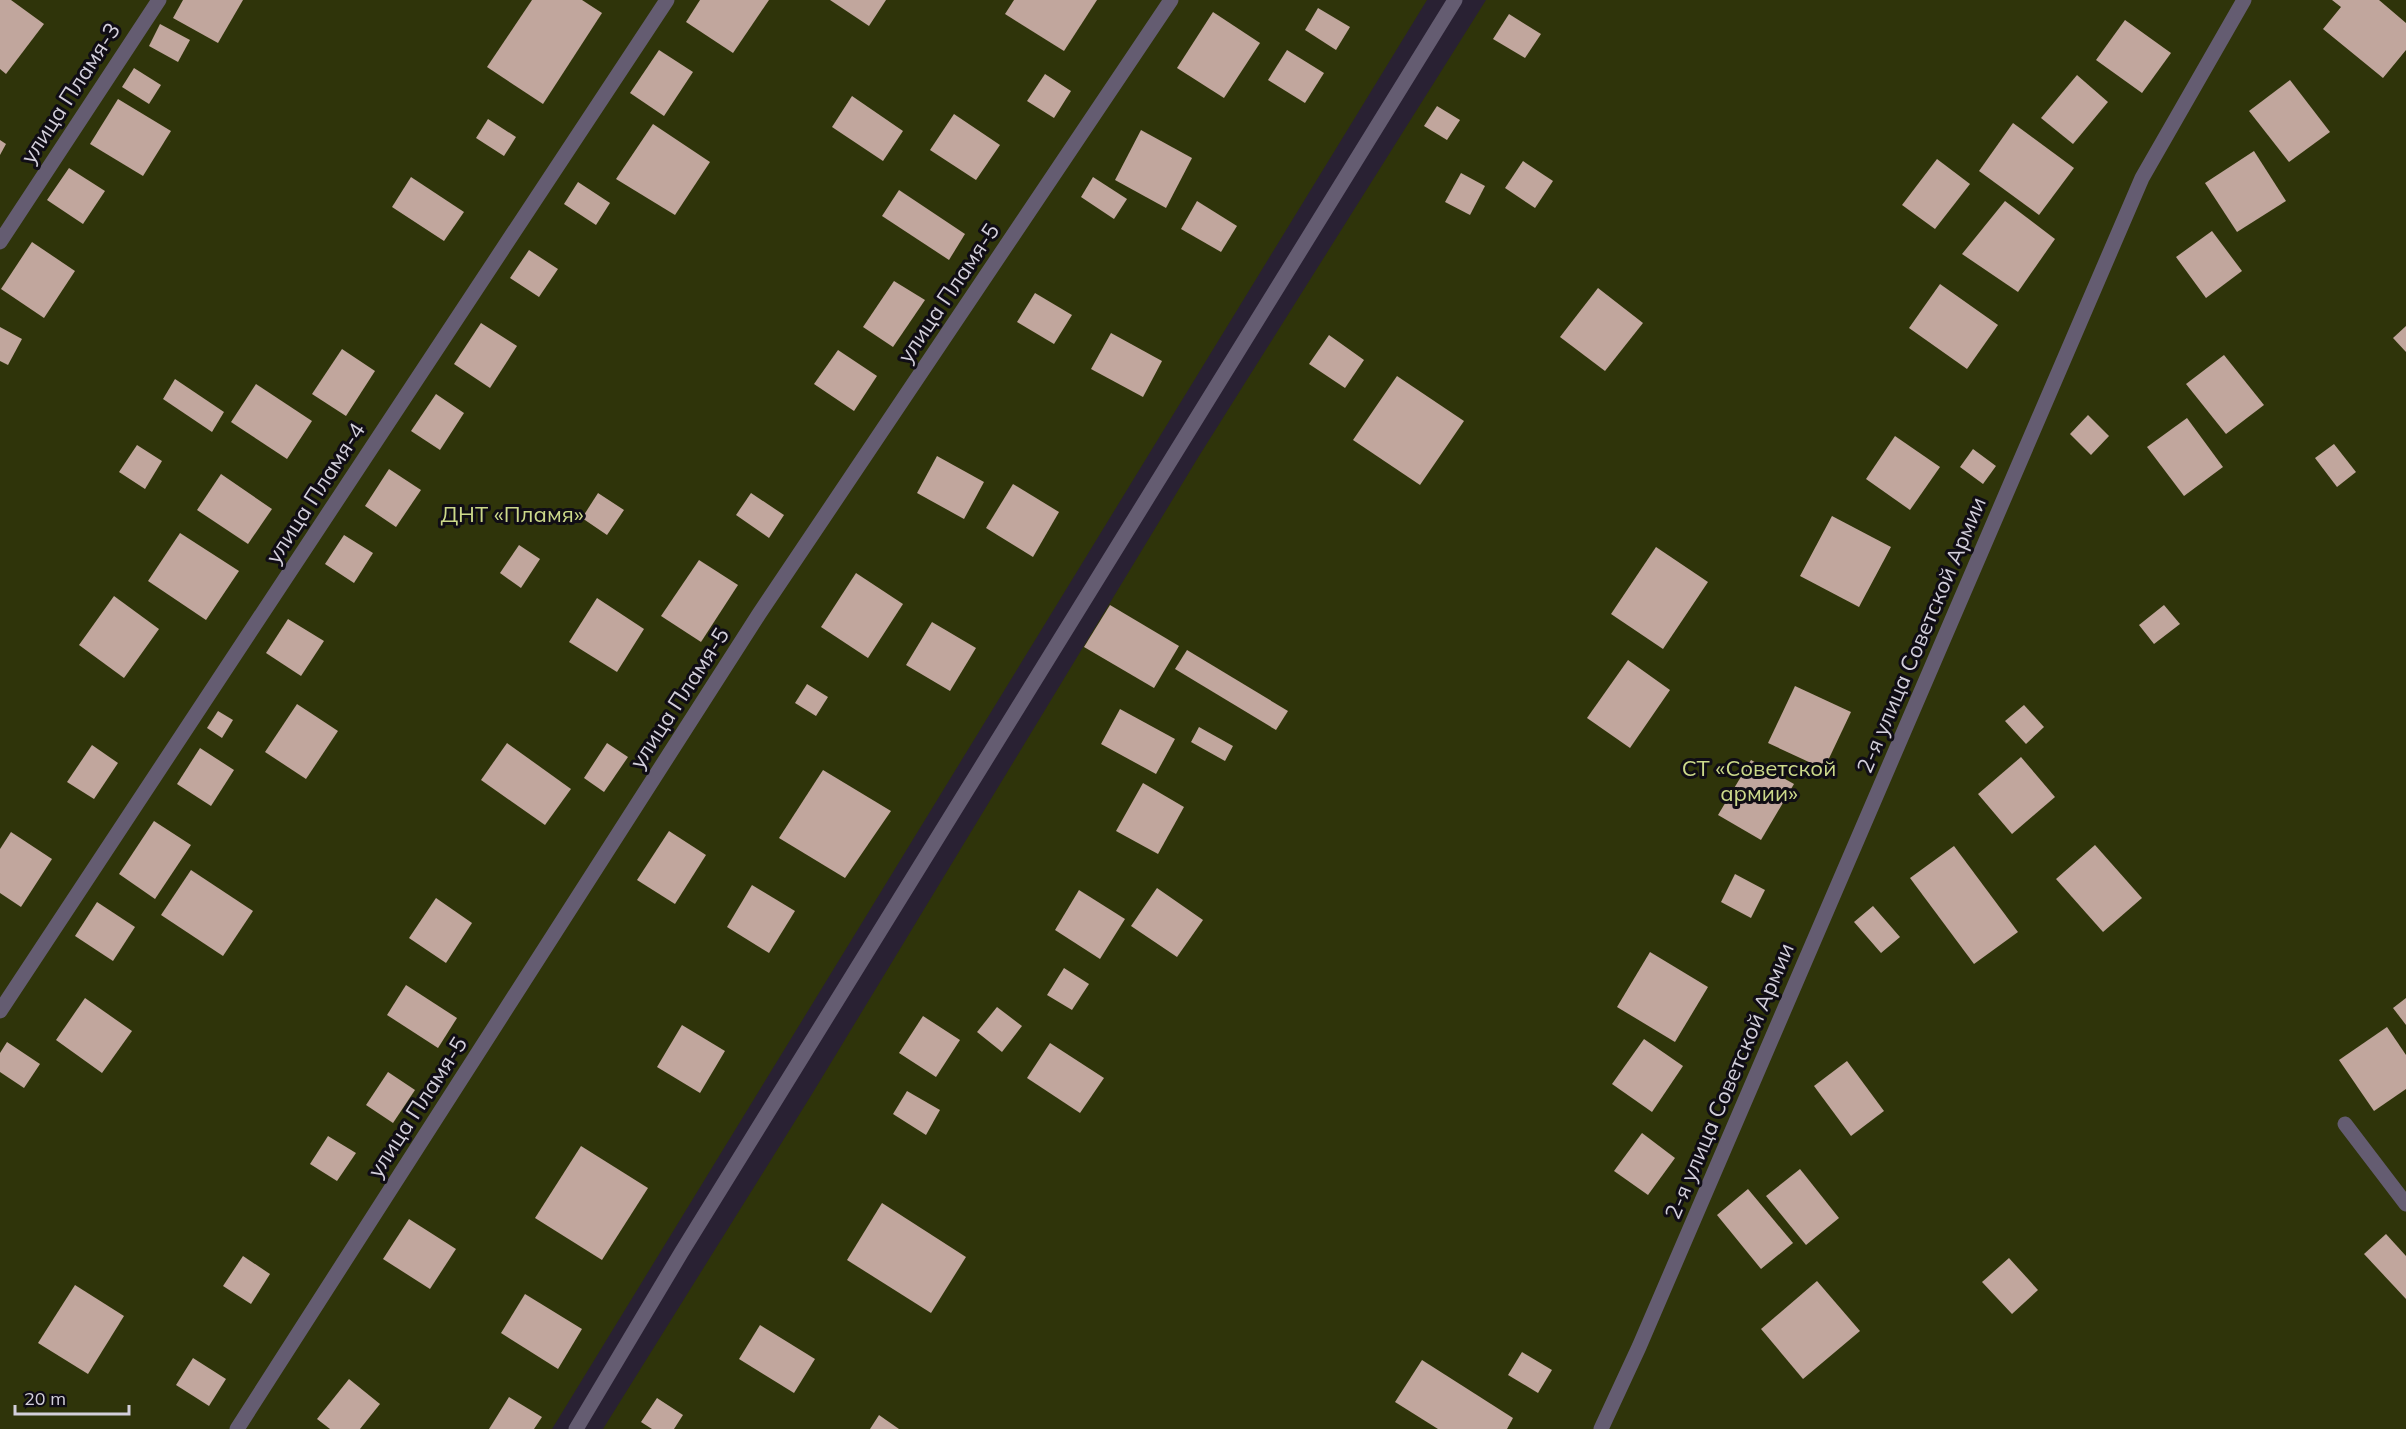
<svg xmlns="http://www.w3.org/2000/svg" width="2406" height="1429" viewBox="0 0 2406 1429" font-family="Mulish,sans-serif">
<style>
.green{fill:#2f340a}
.building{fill:#c1a69d}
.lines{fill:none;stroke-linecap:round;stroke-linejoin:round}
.minor{stroke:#645c71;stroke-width:15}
.labels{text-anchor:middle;stroke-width:6;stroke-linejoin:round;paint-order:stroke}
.street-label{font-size:22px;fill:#d3cfdb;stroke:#100d15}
.park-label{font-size:22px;fill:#ccd98a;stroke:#100d15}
</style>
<rect width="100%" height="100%" fill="#292133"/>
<g class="green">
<path d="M0 0H1427L552 1429H0Z"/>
<path d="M1486 0H2406V1429H603L812 1094 1199 456Z"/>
</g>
<g class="building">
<path d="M0 0H11L44 24 6 74 0 69Z"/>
<path d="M183 0H243L218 43 173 18Z"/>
<path d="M532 0H582L602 13 543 104 487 67Z"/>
<path d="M700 0H769L733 53 686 22Z"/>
<path d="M830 0H886L869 26Z"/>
<path d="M1014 0H1097L1064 51 1005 14Z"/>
<path d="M2332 0H2379L2406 23V50L2383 78 2323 29 2341 7Z"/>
<path d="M1318 8 1350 27 1336 50 1305 30Z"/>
<path d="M1213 12 1260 43 1224 98 1177 68Z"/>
<path d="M1509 14 1541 34 1525 58 1493 39Z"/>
<path d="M2125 20 2171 53 2142 93 2096 60Z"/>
<path d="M160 24 190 40 178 62 149 46Z"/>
<path d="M659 50 693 72 664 116 630 93Z"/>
<path d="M1287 50 1324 73 1305 103 1268 80Z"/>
<path d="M134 68 161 85 149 104 122 87Z"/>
<path d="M1045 74 1071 91 1054 118 1027 101Z"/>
<path d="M2077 75 2108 102 2073 144 2041 118Z"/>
<path d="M2290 80 2330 132 2289 162 2249 111Z"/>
<path d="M852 96 903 131 883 161 832 127Z"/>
<path d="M118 99 171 131 143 176 90 144Z"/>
<path d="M1437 106 1460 120 1447 140 1424 126Z"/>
<path d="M954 114 1000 145 976 180 930 150Z"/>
<path d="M488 119 516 137 504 156 476 138Z"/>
<path d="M2013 123 2074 168 2039 215 1979 171Z"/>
<path d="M653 124 710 162 675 215 616 179Z"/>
<path d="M1141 130 1192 158 1166 208 1115 180Z"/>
<path d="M0 140 6 144 0 155Z"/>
<path d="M2254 151 2286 201 2237 232 2205 183Z"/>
<path d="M1937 159 1970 184 1935 229 1902 205Z"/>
<path d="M1523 161 1553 181 1535 208 1505 188Z"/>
<path d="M69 168 105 191 83 224 47 200Z"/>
<path d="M1461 173 1485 186 1470 215 1445 202Z"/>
<path d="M411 177 464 212 444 241 392 207Z"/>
<path d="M1093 177 1127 199 1114 219 1081 197Z"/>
<path d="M578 182 610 203 596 225 564 204Z"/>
<path d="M899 190 965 234 949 260 882 216Z"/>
<path d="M1197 201 1237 226 1221 252 1181 229Z"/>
<path d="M2005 201 2055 239 2018 292 1962 254Z"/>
<path d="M2212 231 2242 271 2206 298 2176 257Z"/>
<path d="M32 242 75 271 44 318 1 289Z"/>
<path d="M529 250 558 269 539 297 510 278Z"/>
<path d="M894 281 925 300 893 347 863 327Z"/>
<path d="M1940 284 1998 325 1967 369 1909 328Z"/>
<path d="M1598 288 1643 323 1605 371 1560 337Z"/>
<path d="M1035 293 1072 315 1054 344 1017 322Z"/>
<path d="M481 323 517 346 490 388 454 364Z"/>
<path d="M2406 326V352L2393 338Z"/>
<path d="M0 327 22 339 8 365 0 361Z"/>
<path d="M1111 333 1162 361 1143 397 1091 369Z"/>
<path d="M1329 335 1364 360 1345 388 1309 364Z"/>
<path d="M342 349 375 371 346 416 312 394Z"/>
<path d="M838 350 877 376 854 411 814 384Z"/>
<path d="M2224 355 2264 405 2226 434 2186 384Z"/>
<path d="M1397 376 1464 421 1420 485 1353 440Z"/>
<path d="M175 379 224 412 212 432 163 399Z"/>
<path d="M256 384 312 421 287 459 231 422Z"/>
<path d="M436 394 464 413 440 450 411 431Z"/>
<path d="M2088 415 2109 436 2091 455 2070 434Z"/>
<path d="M2187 418 2223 467 2184 496 2147 447Z"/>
<path d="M1895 436 1940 467 1910 510 1866 479Z"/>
<path d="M2334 444 2356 472 2337 487 2315 458Z"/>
<path d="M137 445 162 461 145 489 119 472Z"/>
<path d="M1973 449 1996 466 1983 484 1960 467Z"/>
<path d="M937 456 984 482 964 519 917 493Z"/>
<path d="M389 469 421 490 396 527 365 506Z"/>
<path d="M221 474 272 509 248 544 197 510Z"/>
<path d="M1013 484 1059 512 1033 557 986 528Z"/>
<path d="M598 493 624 510 607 535 582 518Z"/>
<path d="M751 493 784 515 769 538 736 515Z"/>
<path d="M1832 516 1891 547 1859 607 1800 576Z"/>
<path d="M180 533 239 571 206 620 148 581Z"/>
<path d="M344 535 373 553 354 583 325 564Z"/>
<path d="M519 545 540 559 521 588 500 573Z"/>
<path d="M1656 547 1708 582 1663 649 1611 614Z"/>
<path d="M699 560 738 585 701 642 661 616Z"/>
<path d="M856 573 903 604 868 658 821 627Z"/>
<path d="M114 596 159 629 124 678 79 645Z"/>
<path d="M597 598 644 629 617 672 569 642Z"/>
<path d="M1110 605 1179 646 1154 688 1084 647Z"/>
<path d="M2164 605 2180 624 2154 644 2139 625Z"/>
<path d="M288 619 324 641 301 676 266 653Z"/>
<path d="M932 622 976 648 950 691 906 665Z"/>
<path d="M1187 650 1288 711 1276 730 1175 669Z"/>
<path d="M1628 660 1670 690 1630 748 1587 718Z"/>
<path d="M807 684 828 697 816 716 795 703Z"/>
<path d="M1795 686 1851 712 1824 769 1768 743Z"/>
<path d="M297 704 338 731 306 779 265 752Z"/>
<path d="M2024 705 2044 727 2026 744 2005 721Z"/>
<path d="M1120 709 1175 739 1156 774 1101 744Z"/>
<path d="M218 711 233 720 222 738 207 728Z"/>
<path d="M1199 727 1233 746 1225 761 1191 742Z"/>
<path d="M507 743 571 789 545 825 481 780Z"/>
<path d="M607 743 628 757 604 792 584 778Z"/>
<path d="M92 745 118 763 94 799 67 782Z"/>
<path d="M200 748 234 770 211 806 177 784Z"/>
<path d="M2021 757 2055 797 2012 834 1978 794Z"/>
<path d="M1751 760 1794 784 1761 840 1718 815Z"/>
<path d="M823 770 891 811 845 878 779 838Z"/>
<path d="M1143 783 1184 807 1158 854 1116 831Z"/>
<path d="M154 821 191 845 155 899 119 874Z"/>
<path d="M669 831 706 855 675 904 637 880Z"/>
<path d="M11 832 52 859 21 907 0 893V849Z"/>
<path d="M2095 845 2142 898 2103 932 2056 879Z"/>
<path d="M1954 846 2018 932 1974 964 1910 878Z"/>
<path d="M191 870 253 911 223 956 161 915Z"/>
<path d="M1735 874 1765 890 1751 918 1721 902Z"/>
<path d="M752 885 795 911 769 953 727 927Z"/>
<path d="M1157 888 1203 920 1177 957 1131 926Z"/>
<path d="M1079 890 1125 919 1100 959 1055 930Z"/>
<path d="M436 898 472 923 446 963 409 938Z"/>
<path d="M97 902 135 927 113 961 75 936Z"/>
<path d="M1873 906 1900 937 1881 953 1854 922Z"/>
<path d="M1650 952 1708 987 1675 1042 1617 1007Z"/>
<path d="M1064 968 1089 984 1072 1010 1047 995Z"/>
<path d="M406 985 457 1018 438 1048 387 1015Z"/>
<path d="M85 998 132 1031 102 1073 56 1040Z"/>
<path d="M2406 998V1025L2393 1008Z"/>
<path d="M997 1007 1022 1026 1002 1052 977 1032Z"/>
<path d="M923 1016 960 1040 936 1077 899 1053Z"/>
<path d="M682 1025 725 1051 700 1093 657 1067Z"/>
<path d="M2387 1027 2406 1055V1089L2374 1111 2339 1060Z"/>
<path d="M1644 1039 1683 1066 1652 1112 1612 1084Z"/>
<path d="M7 1042 40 1064 24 1088 0 1072V1053Z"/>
<path d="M1050 1043 1104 1078 1080 1113 1027 1078Z"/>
<path d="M1847 1061 1884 1111 1851 1136 1814 1086Z"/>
<path d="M388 1072 415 1090 393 1123 366 1105Z"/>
<path d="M907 1091 940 1110 926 1135 893 1114Z"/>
<path d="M1642 1133 1675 1158 1648 1195 1614 1171Z"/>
<path d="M328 1136 356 1153 337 1181 310 1164Z"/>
<path d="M581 1146 648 1188 602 1260 535 1218Z"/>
<path d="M1800 1169 1839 1218 1806 1245 1766 1196Z"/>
<path d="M1748 1189 1793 1243 1761 1269 1717 1215Z"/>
<path d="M882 1203 966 1257 931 1313 847 1260Z"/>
<path d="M409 1219 456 1249 430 1289 383 1259Z"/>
<path d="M2386 1234 2406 1256V1299L2364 1254Z"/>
<path d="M243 1256 270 1274 251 1304 223 1286Z"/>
<path d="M2009 1258 2038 1290 2012 1314 1982 1282Z"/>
<path d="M1817 1281 1860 1331 1803 1379 1761 1329Z"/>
<path d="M75 1285 124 1316 88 1374 38 1343Z"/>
<path d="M525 1294 582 1329 558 1369 501 1333Z"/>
<path d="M760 1325 815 1359 794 1393 739 1359Z"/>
<path d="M1522 1352 1552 1370 1538 1393 1508 1375Z"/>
<path d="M193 1358 226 1379 209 1406 176 1385Z"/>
<path d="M1422 1360 1513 1418 1507 1429H1438L1395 1402Z"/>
<path d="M349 1379 380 1404 360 1429H330L317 1419Z"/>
<path d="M509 1397 542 1417 534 1429H489Z"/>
<path d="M657 1398 683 1415 674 1429H652L641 1422Z"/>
<path d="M879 1415 899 1429H870Z"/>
</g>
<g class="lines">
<g class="minor">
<path d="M0 242 159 0"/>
<path d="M0 1011 667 0"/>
<path d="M2345 1124 2406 1204"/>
<path d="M237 1429 759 614 1171 0"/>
<path d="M576 1429 681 1253 1455 0"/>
<path d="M1601 1429 1639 1347 2142 178 2244 0"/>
</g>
</g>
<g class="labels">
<g class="street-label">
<text transform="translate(70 93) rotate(-57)" y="8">улица Пламя-3</text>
<text transform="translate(948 293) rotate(-56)" y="8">улица Пламя-5</text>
<text transform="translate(315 493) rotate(-57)" y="8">улица Пламя-4</text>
<text transform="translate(1921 635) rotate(-67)" y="8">2-я улица Советской Армии</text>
<text transform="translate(679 698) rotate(-57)" y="8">улица Пламя-5</text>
<text transform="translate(1729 1081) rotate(-67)" y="8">2-я улица Советской Армии</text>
<text transform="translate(417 1107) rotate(-57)" y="8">улица Пламя-5</text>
</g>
<g class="park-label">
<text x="512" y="522">ДНТ «Пламя»</text>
<text x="1759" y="776">СТ «Советской<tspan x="1759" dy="25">армии»</tspan></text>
</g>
</g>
<path d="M15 1405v9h114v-9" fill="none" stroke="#d3cfdb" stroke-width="3"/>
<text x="24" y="1405" font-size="18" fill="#d3cfdb" stroke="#100d15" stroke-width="4.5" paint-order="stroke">20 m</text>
</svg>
